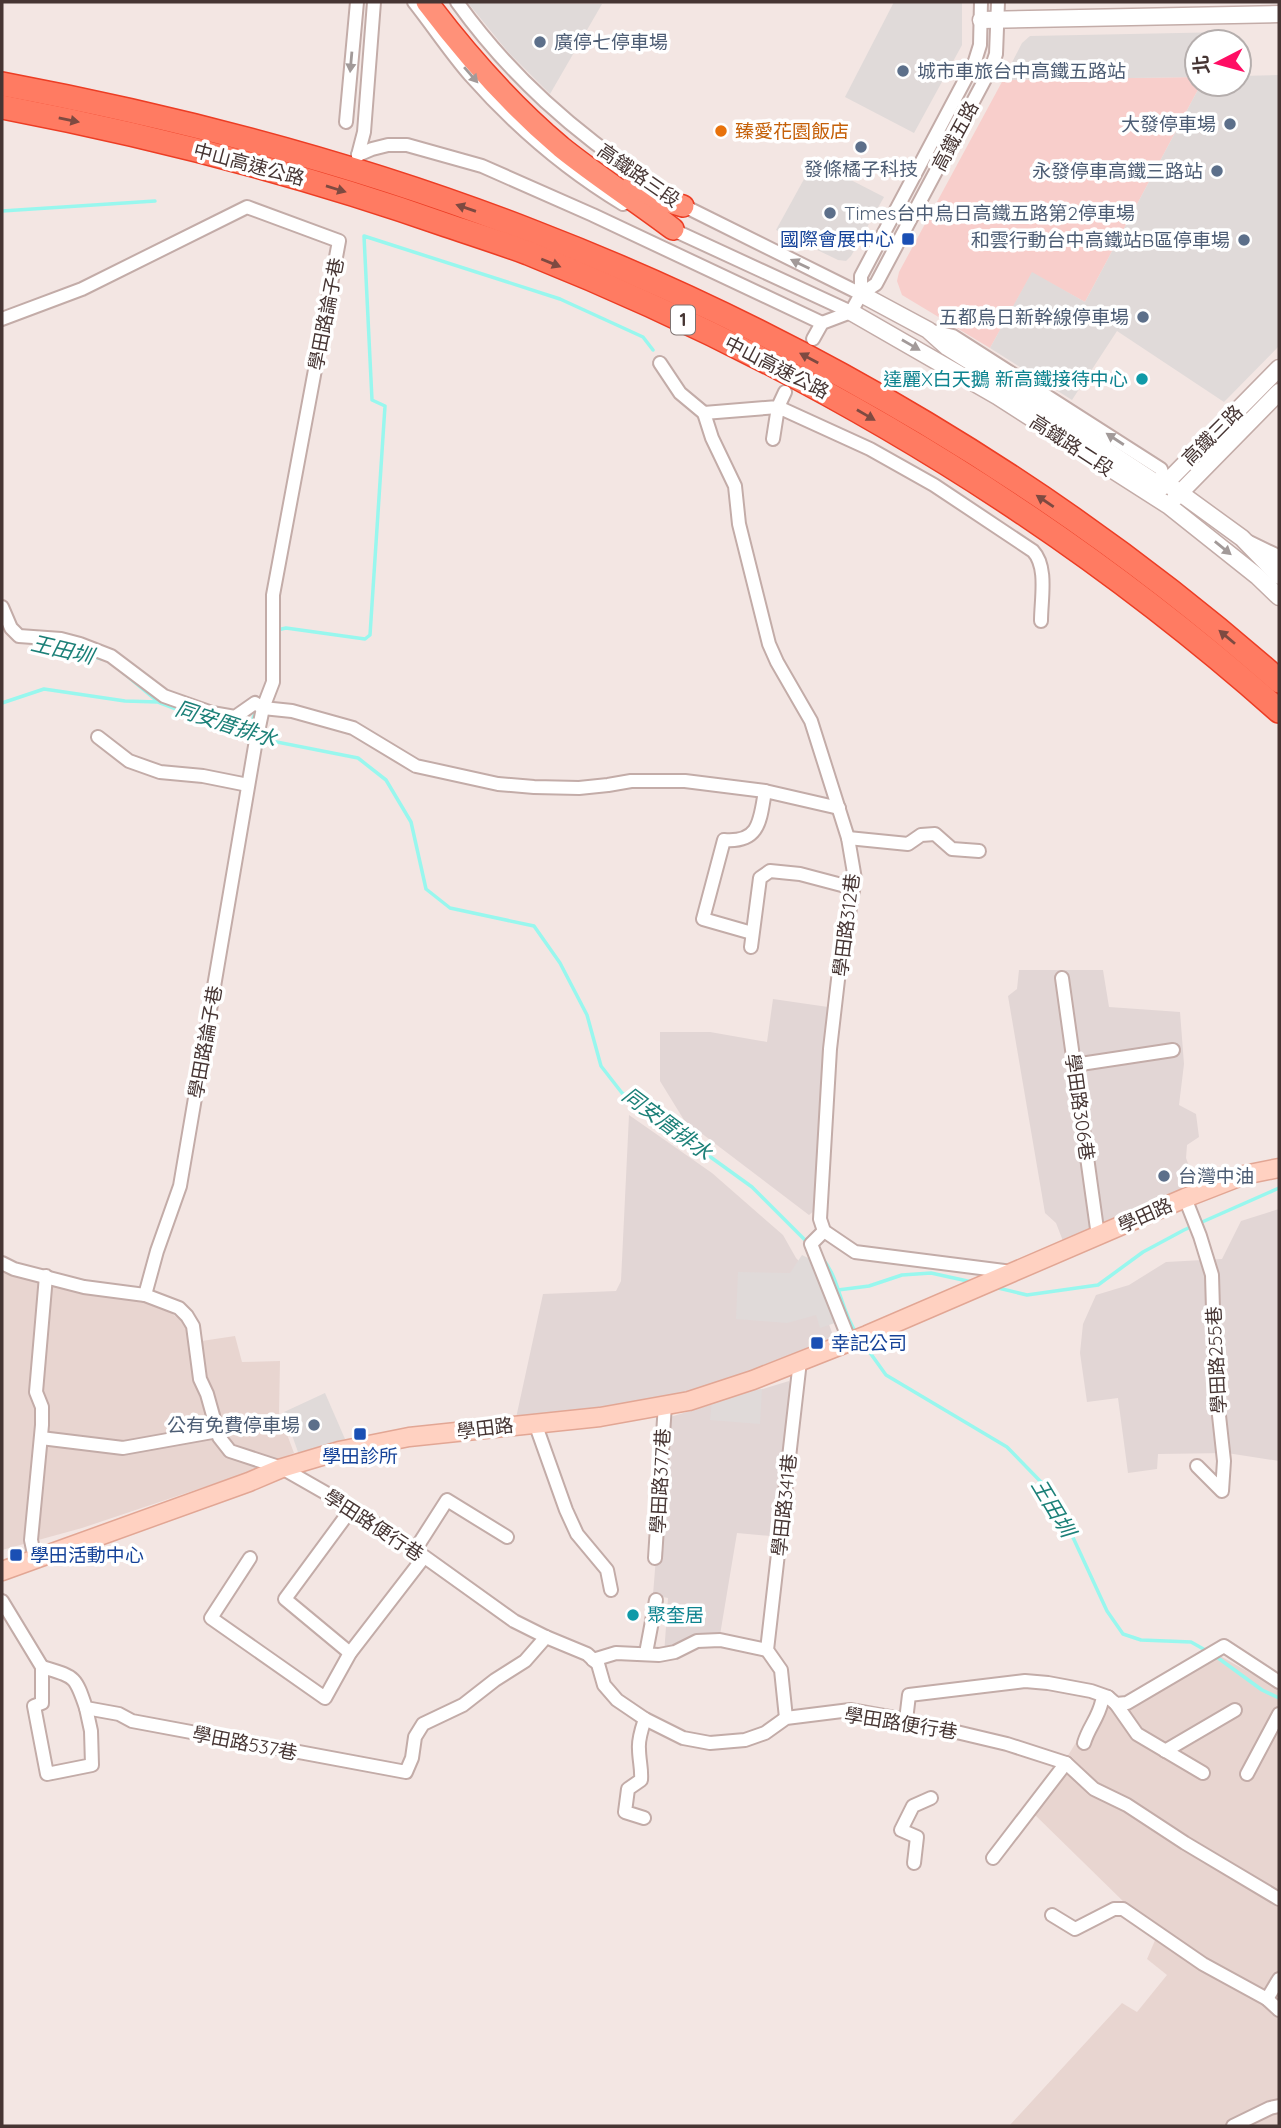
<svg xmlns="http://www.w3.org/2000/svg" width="1281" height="2128" viewBox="0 0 1281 2128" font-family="Quicksand,'Noto Sans TC',sans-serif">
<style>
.residential{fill:#e8d5d0}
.commercial{fill:#f8cecb}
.industrial{fill:#e2d6d5}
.parking{fill:#e0dad9}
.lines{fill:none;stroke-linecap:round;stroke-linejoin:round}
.stream{stroke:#98f7ee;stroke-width:3.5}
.minor-casing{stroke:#c3aca8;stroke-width:16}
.tertiary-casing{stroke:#c3aca8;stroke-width:19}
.secondary-casing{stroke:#e2a694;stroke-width:21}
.trunk-casing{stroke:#ec3d24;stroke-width:24}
.motorway-casing{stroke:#ec3d24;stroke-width:26}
.minor{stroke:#fff;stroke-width:12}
.tertiary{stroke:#fff;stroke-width:16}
.secondary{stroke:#ffd1c1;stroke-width:18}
.trunk{stroke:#ff9179;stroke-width:21}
.motorway{stroke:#ff7b62;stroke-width:23}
.oneway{fill:#a29a99}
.oneway2{fill:#7e4a41}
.service-dot{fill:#5c6f8a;stroke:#fff;stroke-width:2.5}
.food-dot{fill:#e8710a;stroke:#fff;stroke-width:2.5}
.transit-dot{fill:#1a4fb4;stroke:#fff;stroke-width:2.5}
.culture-dot{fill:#0f9aa8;stroke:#fff;stroke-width:2.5}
.labels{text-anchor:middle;stroke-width:7;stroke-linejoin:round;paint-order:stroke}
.shield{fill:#fff;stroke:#7e7270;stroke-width:2}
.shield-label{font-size:18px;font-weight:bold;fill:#463533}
.service-label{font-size:19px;fill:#4e5e75;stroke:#fff;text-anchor:end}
.food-label{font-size:19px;fill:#c56008;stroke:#fff;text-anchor:start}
.street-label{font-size:19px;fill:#463533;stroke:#fff}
.transit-label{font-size:19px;fill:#164399;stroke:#fff;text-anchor:start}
.culture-label{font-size:19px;fill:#0d838f;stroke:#fff;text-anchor:end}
.water-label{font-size:21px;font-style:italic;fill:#1c8078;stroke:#fff}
</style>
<rect width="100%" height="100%" fill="#f3e6e3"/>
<g class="residential">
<path d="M2 1263 92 1285 166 1309 193 1330 195 1342 235 1336 242 1362 280 1361 279 1413 294 1453 240 1475 82 1528 2 1550Z"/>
<path d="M1213 1652 1279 1689V2126H1009L1122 2003 1137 2012 1167 1975 1147 1959 1156 1938 1129 1907 1033 1813 1100 1703 1119 1712Z"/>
</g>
<path class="commercial" d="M1197 77V84H1201L1085 302 1032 273 990 348 902 295 897 281 899 272 1003 80Z"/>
<g class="industrial">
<path d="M1019 970H1103L1109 1007 1180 1012 1184 1064 1179 1105 1196 1114 1199 1137 1187 1145 1186 1158 1197 1187 1072 1241H1063L1056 1223 1045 1213 1008 996 1017 989Z"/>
<path d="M773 999 828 1007 832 1011 818 1194 814 1211 809 1215 684 1120 660 1081V1032H710L767 1042Z"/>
<path d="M629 1115 712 1173 783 1235 796 1258 810 1273 834 1338 737 1383 665 1398 539 1419 516 1418 543 1294 616 1291 621 1281Z"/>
<path d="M1279 1209V1461L1227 1453 1158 1454 1157 1469 1128 1473 1118 1398 1087 1402 1080 1353 1083 1324 1096 1295 1129 1285 1166 1262 1222 1259 1241 1221Z"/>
<path d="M789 1381 792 1393 771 1536 737 1533 719 1641 664 1655 668 1598 653 1595 667 1418Z"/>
</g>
<g class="parking">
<path d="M894 2H962V45L914 133 845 97Z"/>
<path d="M468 3 602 4 550 94 508 52Z"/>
<path d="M1229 32 1223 42H1197V77L1003 80 1022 43 1030 36Z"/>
<path d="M1279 75V346L1224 402 1117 331 1072 400 990 348 1032 272 1085 302 1201 84H1239V76Z"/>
<path d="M814 161 884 197 851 256 846 261 838 260 776 230Z"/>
<path d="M802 1255 814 1261 835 1323 820 1328 816 1315 787 1323 736 1319 738 1272 790 1273Z"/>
<path d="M762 1389 760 1424 710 1420 712 1400 750 1390Z"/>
<path d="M325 1393 345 1439 299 1455 284 1412Z"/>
</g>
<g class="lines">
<g class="stream">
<path d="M2 211 155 201"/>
<path d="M277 630 286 628 365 639 370 635 385 406 372 400 364 236 560 299 643 337 653 350"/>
<path d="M49 644 102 659"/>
<path d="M120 670 157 701"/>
<path d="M2 703 44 689 125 701 158 702 246 736 358 758 386 780 411 822 426 889 450 908 534 926 560 963 587 1015 601 1066 622 1093 752 1187 808 1243"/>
<path d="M246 736 256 711"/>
<path d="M823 1259C840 1280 841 1312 857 1334"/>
<path d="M994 1287 1027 1295 1098 1285 1143 1252 1184 1230 1279 1188"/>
<path d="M838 1290 869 1286 902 1275 931 1273 972 1282"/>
<path d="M863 1343 886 1375 1007 1447 1043 1484 1064 1518 1107 1611 1123 1634 1141 1640 1191 1642 1207 1651"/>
<path d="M1214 1655 1262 1690 1279 1698"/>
</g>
<g class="minor-casing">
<g id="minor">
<path d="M414 2C433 26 450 52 470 75 515 126 565 169 623 204"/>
<path d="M457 2C510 76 575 133 651 183"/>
<path d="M346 122 357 2"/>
<path d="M358 155 372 149 388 145H407L482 166 593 215 822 323"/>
<path d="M358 155 364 132 374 2"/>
<path d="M680 204 861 294"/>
<path d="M667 227 851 312"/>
<path d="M861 294V276L975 61 980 45 981 2"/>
<path d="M851 312 861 294 876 284 992 66 996 54 998 2"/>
<path d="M2 319 82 289 247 207 339 241 273 595V682L263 708 255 746 180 1186 157 1251 145 1295"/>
<path d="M928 330 953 336 1161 469 1165 482"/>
<path d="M813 339 822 323 851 312"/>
<path d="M660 363 680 393 704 413"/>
<path d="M785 392 778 407 704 413 712 438 735 486 739 524 769 644 777 662 811 721 848 838 855 879 839 971 830 1049 820 1219 824 1231 855 1252 1012 1272"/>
<path d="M773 439 778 407 870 449 934 485 1033 551C1048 567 1041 599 1041 621"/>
<path d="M1249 542 1274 554 1279 559"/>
<path d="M2 607 11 628 19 636 61 639 80 644 111 656 164 696 212 713 235 717 255 703 263 708 292 711 353 728 416 766 498 784 534 787 579 788 608 785 631 781H685L765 791"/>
<path d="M98 737 129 761 160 772 203 776 248 785"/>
<path d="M848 838 908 844 921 835 935 834 952 849 979 851"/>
<path d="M752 933 703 919 724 840C760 843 760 820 765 791L839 808"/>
<path d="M751 947 760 878 770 871 800 874 853 888"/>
<path d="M1062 978 1098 1236"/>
<path d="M1074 1065 1173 1050"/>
<path d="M1185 1198 1200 1236 1212 1275 1215 1379 1224 1461 1222 1491 1197 1466"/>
<path d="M824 1231 811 1244 850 1342"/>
<path d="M2 1263 14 1269 84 1287 145 1295 179 1308 187 1316 193 1326 200 1379 207 1394 219 1437 230 1451 282 1468 352 1508 415 1550 514 1621 546 1637 587 1654 598 1664 604 1685 617 1700 645 1719 683 1738 710 1743 745 1740 765 1733 786 1718 850 1710 906 1720 1007 1744 1066 1763 1094 1789 1127 1805 1185 1843 1279 1899"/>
<path d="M535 1423 566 1510 577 1534 607 1570 611 1590"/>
<path d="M41 1438 123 1448 218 1431"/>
<path d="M415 1550 447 1500 507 1537"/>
<path d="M250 1558 211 1618 325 1698 350 1653 424 1557"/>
<path d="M655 1558 665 1404"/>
<path d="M35 1559 31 1540 42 1425V1407L36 1392 46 1276"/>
<path d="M2 1601 42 1667V1703L34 1706 47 1774 92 1765 91 1731 86 1708"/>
<path d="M350 1653 285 1599 352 1508"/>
<path d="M646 1653 656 1600"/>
<path d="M593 1660 616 1653 659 1655 675 1652 697 1641 720 1640 767 1650"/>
<path d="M42 1667C75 1677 75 1675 86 1708L119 1714 132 1721 406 1772 412 1758 415 1737 423 1724 463 1705 495 1680 525 1661 546 1637"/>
<path d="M1116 1704 1137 1734 1203 1773"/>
<path d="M786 1718 781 1670 767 1650 800 1361"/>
<path d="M906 1720 909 1695 1025 1681 1048 1683 1091 1691 1108 1697 1116 1704 1127 1703 1224 1646 1279 1682"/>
<path d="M1084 1743C1089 1726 1098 1719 1102 1701L1108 1697"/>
<path d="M1165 1751 1235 1710"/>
<path d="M1247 1774 1279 1714"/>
<path d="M644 1818 625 1812 628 1789 641 1780C642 1769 639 1760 639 1749 638 1739 642 1728 645 1719"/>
<path d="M993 1858 1066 1763"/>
<path d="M914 1863 917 1837 901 1830 913 1806 931 1798"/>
<path d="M1052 1915 1075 1929 1114 1909H1123L1203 1964 1267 1999 1279 1979"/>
<path d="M1267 1999 1279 2010"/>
<path d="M1233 2126 1270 2108 1279 2106"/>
</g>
</g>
<g class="tertiary-casing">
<g id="tertiary">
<path d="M981 20 1279 14"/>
<path d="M861 294 928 330 947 347 1003 382 1153 481 1165 482 1242 538 1279 576"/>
<path d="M851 312 997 396 1169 506 1257 576 1279 597"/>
<path d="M1161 488 1279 368"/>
<path d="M1175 498 1279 392"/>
</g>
</g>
<g class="secondary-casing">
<path id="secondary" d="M2 1571 249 1482 282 1468 339 1451 409 1437 600 1417 689 1401 753 1380 867 1335 1185 1198 1244 1175 1279 1168"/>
</g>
<g class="trunk-casing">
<g id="trunk">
<path d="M427 2C467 55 510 104 561 147 597 176 636 201 673 229"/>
<path d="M633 184 656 198 683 206"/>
</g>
</g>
<g class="motorway-casing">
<g id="motorway">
<path d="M2 84C182 118 362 165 533 232 803 336 1062 489 1279 681"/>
<path d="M2 107C153 136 301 174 446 225 473 234 501 243 528 253 803 363 1057 514 1279 711"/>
</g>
</g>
<use href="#minor" class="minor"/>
<use href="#tertiary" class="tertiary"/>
<use href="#secondary" class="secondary"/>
<use href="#trunk" class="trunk"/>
<use href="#motorway" class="motorway"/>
</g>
<defs><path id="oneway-solid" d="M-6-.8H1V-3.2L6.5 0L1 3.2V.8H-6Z" transform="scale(1.75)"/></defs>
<g class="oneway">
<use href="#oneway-solid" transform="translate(351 62) rotate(95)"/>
<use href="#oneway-solid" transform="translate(471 75) rotate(49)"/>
<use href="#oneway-solid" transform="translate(800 264) rotate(-154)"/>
<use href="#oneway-solid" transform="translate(911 345) rotate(30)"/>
<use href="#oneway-solid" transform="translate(1115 439) rotate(-147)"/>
<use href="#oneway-solid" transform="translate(1223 548) rotate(39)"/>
</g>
<g class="oneway2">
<use href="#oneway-solid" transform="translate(69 120) rotate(12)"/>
<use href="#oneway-solid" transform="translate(336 189) rotate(17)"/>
<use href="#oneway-solid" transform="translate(466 208) rotate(-161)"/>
<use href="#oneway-solid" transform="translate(551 263) rotate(22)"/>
<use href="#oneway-solid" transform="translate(809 358) rotate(-152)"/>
<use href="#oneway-solid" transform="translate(866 415) rotate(30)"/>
<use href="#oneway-solid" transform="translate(1045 501) rotate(-146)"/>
<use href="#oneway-solid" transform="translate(1227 637) rotate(-140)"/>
</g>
<g class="service-dot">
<circle cx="540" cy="42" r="7"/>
<circle cx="903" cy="71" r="7"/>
<circle cx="1230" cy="124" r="7"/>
<circle cx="861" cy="147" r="7"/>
<circle cx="1217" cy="171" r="7"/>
<circle cx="830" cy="213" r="7"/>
<circle cx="1244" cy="240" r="7"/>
<circle cx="1143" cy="317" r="7"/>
<circle cx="1164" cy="1176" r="7"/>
<circle cx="314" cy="1425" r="7"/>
</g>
<circle class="food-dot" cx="721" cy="131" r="7"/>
<g class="transit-dot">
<rect x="901" y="232" width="14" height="14" rx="3.5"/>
<rect x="810" y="1336" width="14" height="14" rx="3.5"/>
<rect x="353" y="1427" width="14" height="14" rx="3.5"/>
<rect x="9" y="1548" width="14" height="14" rx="3.5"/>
</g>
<g class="culture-dot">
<circle cx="1142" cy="379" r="7"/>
<circle cx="633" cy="1615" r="7"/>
</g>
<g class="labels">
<rect class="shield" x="671" y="305.5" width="24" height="29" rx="5"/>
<g class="shield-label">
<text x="683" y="326">1</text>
</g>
<g class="service-label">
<text x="554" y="49" text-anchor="start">廣停七停車場</text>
<text x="917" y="78" text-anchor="start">城市車旅台中高鐵五路站</text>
<text x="1216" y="131">大發停車場</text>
<text x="861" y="176" text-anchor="middle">發條橘子科技</text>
<text x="1203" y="178">永發停車高鐵三路站</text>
<text x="844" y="220" text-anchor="start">Times台中烏日高鐵五路第2停車場</text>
<text x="1230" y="247">和雲行動台中高鐵站B區停車場</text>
<text x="1129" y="324">五都烏日新幹線停車場</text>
<text x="1178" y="1183" text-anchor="start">台灣中油</text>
<text x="300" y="1432">公有免費停車場</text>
</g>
<g class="food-label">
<text x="735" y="138">臻愛花園飯店</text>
</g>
<g class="street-label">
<text transform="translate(955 136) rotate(-62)" y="7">高鐵五路</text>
<text transform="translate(249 164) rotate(15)" y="7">中山高速公路</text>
<text transform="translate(639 175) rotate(35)" y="7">高鐵路三段</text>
<text transform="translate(326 314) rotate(-79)" y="7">學田路論子巷</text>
<text transform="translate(777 367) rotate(27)" y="7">中山高速公路</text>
<text transform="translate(1212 435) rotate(-45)" y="7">高鐵三路</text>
<text transform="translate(1072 445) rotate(33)" y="7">高鐵路二段</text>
<text transform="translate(846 925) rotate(-83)" y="7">學田路312巷</text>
<text transform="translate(205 1042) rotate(-80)" y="7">學田路論子巷</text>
<text transform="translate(1080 1107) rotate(82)" y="7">學田路306巷</text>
<text transform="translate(1145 1215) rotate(-24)" y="7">學田路</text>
<text transform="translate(1216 1360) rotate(-93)" y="7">學田路255巷</text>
<text transform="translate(485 1428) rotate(-7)" y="7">學田路</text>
<text transform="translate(660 1481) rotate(-87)" y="7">學田路377巷</text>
<text transform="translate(784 1505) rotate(-84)" y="7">學田路341巷</text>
<text transform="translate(374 1525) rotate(33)" y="7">學田路便行巷</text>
<text transform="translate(901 1723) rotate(9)" y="7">學田路便行巷</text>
<text transform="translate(245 1743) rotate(11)" y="7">學田路537巷</text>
</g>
<g class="transit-label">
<text x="894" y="246" text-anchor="end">國際會展中心</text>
<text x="831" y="1350">幸記公司</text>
<text x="360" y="1463" text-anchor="middle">學田診所</text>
<text x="30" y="1562">學田活動中心</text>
</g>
<g class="culture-label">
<text x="1128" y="386">達麗X白天鵝 新高鐵接待中心</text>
<text x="647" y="1622" text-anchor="start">聚奎居</text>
</g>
<g class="water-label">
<text transform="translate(62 650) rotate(13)" y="7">王田圳</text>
<text transform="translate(226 724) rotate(18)" y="7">同安厝排水</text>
<text transform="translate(667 1124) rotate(37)" y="7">同安厝排水</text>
<text transform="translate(1053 1508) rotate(59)" y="7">王田圳</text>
</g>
</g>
<rect width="1281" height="2128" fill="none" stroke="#463533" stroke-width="7"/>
<g transform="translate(1218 63) rotate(264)"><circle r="33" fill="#ffffff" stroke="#b5aead" stroke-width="2"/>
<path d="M0-5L12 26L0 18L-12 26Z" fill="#ff0e64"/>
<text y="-10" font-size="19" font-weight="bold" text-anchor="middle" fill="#463533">北</text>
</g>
</svg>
